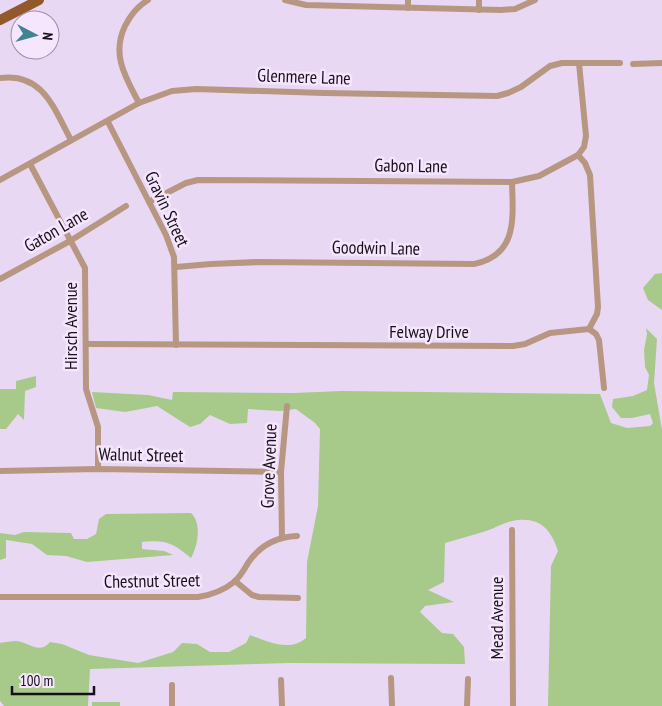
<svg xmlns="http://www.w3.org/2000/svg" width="662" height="706" viewBox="0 0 662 706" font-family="'PT Sans Narrow',sans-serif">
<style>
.green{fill:#a7c98a}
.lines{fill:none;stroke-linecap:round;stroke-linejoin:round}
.minor{stroke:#b79781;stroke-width:6}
.primary{stroke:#92592d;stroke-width:10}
.labels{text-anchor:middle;stroke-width:5;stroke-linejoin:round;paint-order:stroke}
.street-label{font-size:18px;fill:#17101a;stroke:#f5e6fd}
</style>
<rect width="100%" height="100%" fill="#e9d8f4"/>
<g class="green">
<path d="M662 273V310L648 300 643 288 655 274Z"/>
<path d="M646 328 657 339 654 383 662 430V706H548L551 566 558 551C550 527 538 516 512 521 503 523 495 528 486 531 473 535 459 539 445 543L444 582 428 590 454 602 425 606 420 612 442 633 453 634 464 647 465 664 289 663 90 669 88 706H4L0 701V643C5 642 11 641 16 641 29 642 39 655 50 642L62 644 89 655 138 663 173 652 182 643 197 644 210 652H229L246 643 250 635C268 642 290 652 306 638L307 562 318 506 320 429 315 423 296 409 280 411 248 409 247 423 230 424 210 415 200 424 190 427 157 406 125 412 96 408 92 392 148 395 172 400 173 392 293 393 342 391 600 394 611 423 627 428 650 426 653 423 650 414 632 418H621L612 407 613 399 633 396 647 390 649 375 645 367 644 350 647 334Z"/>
<path d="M36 376V387L25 391 24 420 18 414 6 429H0V389H16V381Z"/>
<path d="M191 513C202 523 198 546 191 558 171 542 166 540 142 542V549L164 551 173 555 87 562 66 556 47 555 32 544 6 540V558L0 560V533L15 535 24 532 71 533 74 539H87L96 534 99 519 106 514Z"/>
<rect x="92" y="702" width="28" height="4"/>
</g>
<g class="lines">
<g class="minor">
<path d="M285 0 306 5 501 10 515 9 535 0"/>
<path d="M408 0V8"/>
<path d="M479 10V0"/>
<path d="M633 64 662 63"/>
<path d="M0 78C43 72 54 109 71 140"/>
<path d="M139 103C126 78 111 55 125 26 130 16 138 6 148 0"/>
<path d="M108 122 166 235 174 257 176 345"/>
<path d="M30 164 85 268 86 389 98 427V469"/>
<path d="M0 180 139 103 172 91 196 89 324 93 497 96 508 93 521 87 550 66 562 63H620"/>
<path d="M149 202 186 183 198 180 512 182 539 176 578 155 584 147 586 136 579 63"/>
<path d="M176 267 211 264 259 262 474 264C518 255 513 218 512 182"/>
<path d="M0 279 70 241 126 206"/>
<path d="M589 329 596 334 599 340 604 388"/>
<path d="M87 344 513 346 525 344 550 333 589 329 597 314 598 307 590 175 585 163 578 155"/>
<path d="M0 471 98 469 281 472"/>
<path d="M512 530 513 706"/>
<path d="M282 538 281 472 287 406"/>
<path d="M235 581 252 595 259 597 298 598"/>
<path d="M0 597H198C211 595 223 591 234 582 240 577 244 570 248 563 260 545 276 537 297 536"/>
<path d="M391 678 392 706"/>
<path d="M281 680 282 706"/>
<path d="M172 685V706"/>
<path d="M467 706 468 679"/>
</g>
<path class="primary" d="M0 20 39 0"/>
</g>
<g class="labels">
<g class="street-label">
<text transform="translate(304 77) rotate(2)" y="6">Glenmere Lane</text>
<text transform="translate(411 166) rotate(1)" y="6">Gabon Lane</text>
<text transform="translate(167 209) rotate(65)" y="6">Gravin Street</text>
<text transform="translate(56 230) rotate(-30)" y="6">Gaton Lane</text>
<text transform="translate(376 248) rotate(1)" y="6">Goodwin Lane</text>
<text transform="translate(71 326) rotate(-90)" y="6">Hirsch Avenue</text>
<text x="429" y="338">Felway Drive</text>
<text transform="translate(141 455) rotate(1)" y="6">Walnut Street</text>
<text transform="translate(269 466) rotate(-88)" y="6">Grove Avenue</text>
<text transform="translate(152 581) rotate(-1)" y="6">Chestnut Street</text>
<text transform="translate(497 618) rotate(-90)" y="6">Mead Avenue</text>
</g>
</g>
<g transform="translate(35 35) rotate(96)"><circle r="24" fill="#f5e6fd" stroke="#9c90a2"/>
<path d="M0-4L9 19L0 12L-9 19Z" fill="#408492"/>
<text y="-8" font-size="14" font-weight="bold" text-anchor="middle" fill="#17101a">N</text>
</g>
<path d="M12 686v8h82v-8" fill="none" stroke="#17101a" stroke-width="2.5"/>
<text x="20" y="686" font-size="15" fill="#17101a" stroke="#f5e6fd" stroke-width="4" paint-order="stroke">100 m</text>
</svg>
